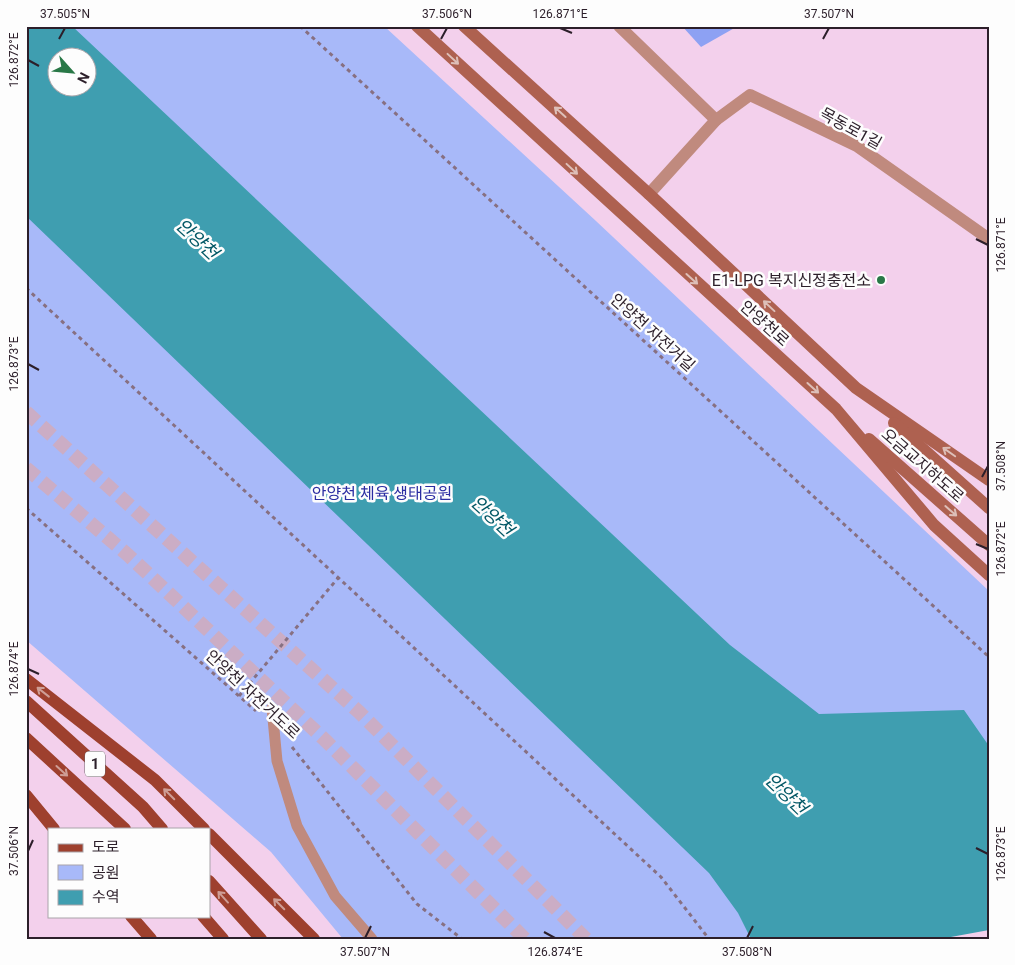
<svg xmlns="http://www.w3.org/2000/svg" width="1015" height="965" viewBox="0 0 1015 965" font-family="Roboto,'Noto Sans KR',sans-serif">
<style>
.green{fill:#a8b9f9;fill-rule:evenodd}
.forest{fill:#8da1f3}
.water{fill:#3f9eb0;fill-rule:evenodd}
.pier{fill:#f3d0ec}
.lines{fill:none;stroke-linecap:round;stroke-linejoin:round}
.trunk-tunnel{stroke:#cbadc5;stroke-width:14;stroke-dasharray:14 7;stroke-linecap:butt}
.path{stroke:#877082;stroke-width:3;stroke-dasharray:4 4;stroke-linecap:butt}
.service{stroke:#c08a7e;stroke-width:11}
.minor{stroke:#c08a7e;stroke-width:12}
.secondary{stroke:#ae6150;stroke-width:12}
.primary{stroke:#9e402e;stroke-width:12}
.oneway{stroke:#ddbfb8}
.oneway2{stroke:#ce9e96}
.ticks{fill:none;stroke:#2c1f2a;stroke-width:2}
.poi-dot{fill:#297847;stroke:#fdfdfd;stroke-width:2}
.labels{text-anchor:middle;stroke-width:5;stroke-linejoin:round;paint-order:stroke}
.shield{fill:#fdfdfd;stroke:#6b6269;stroke-width:1}
.shield-label{font-size:15px;font-weight:bold;fill:#2c1f2a}
.street-label{font-size:16px;fill:#2c1f2a;stroke:#fdfdfd}
.poi-label{font-size:16px;fill:#2c1f2a;stroke:#fdfdfd;text-anchor:end}
.park-label{font-size:16px;fill:#2b2da2;stroke:#fdfdfd}
.water-label{font-size:18px;font-style:italic;fill:#025765;stroke:#fdfdfd}
.neatline{fill:none;stroke:#2c1f2a;stroke-width:2}
.ticks-label{font-size:12px;text-anchor:middle;fill:#2c1f2a}
</style>
<rect width="100%" height="100%" fill="#f3d0ec"/>
<path class="green" d="M26 26H384L596 221 989 591V939H343L271 852 26 640ZM58 58H88V88H58Z"/>
<path class="forest" d="M682 26H738L701 47Z"/>
<path class="water" d="M26 26H72L730 645 819 714 964 710 989 746V939H751L738 913 709 873 26 216ZM58 58H88V88H58Z"/>
<path class="pier" d="M989 930V939H940Z"/>
<g class="lines">
<g class="trunk-tunnel">
<path d="M26 412 359 712 586 939"/>
<path d="M26 468 128 555 325 740 525 939"/>
</g>
<g class="path">
<path d="M300 26 989 657"/>
<path d="M26 288 661 877 709 939"/>
<path d="M26 508 256 711"/>
<path d="M239 696 338 578"/>
<path d="M292 747 417 904 462 939"/>
</g>
<path class="service" d="M272 708 277 761 297 826 335 896 372 939"/>
<g class="minor">
<path d="M619 26 716 120"/>
<path d="M649 194 716 120 750 95 857 146 989 239"/>
</g>
<g class="secondary">
<path d="M417 26 836 409 934 525 989 575"/>
<path d="M464 26 649 194 856 388 989 480"/>
<path d="M894 423 989 508"/>
<path d="M869 439 989 545"/>
</g>
<g class="primary">
<path d="M26 679 155 780 204 829"/>
<path d="M26 701 143 807 162 829"/>
<path d="M26 738 125 829"/>
<path d="M26 795 54 829"/>
<path d="M209 834 314 939"/>
<path d="M209 881 261 939"/>
<path d="M131 916 151 939"/>
<path d="M203 916 223 939"/>
</g>
</g>
<defs><path id="oneway-shaft" d="M-6 0H5M1.5-3L5.5 0L1.5 3" fill="none" stroke-width="1.6" stroke-linecap="round" stroke-linejoin="round" transform="scale(1.25)"/></defs>
<g class="oneway">
<use href="#oneway-shaft" transform="translate(453 59) rotate(43)"/>
<use href="#oneway-shaft" transform="translate(560 112) rotate(-138)"/>
<use href="#oneway-shaft" transform="translate(572 169) rotate(43)"/>
<use href="#oneway-shaft" transform="translate(692 279) rotate(42)"/>
<use href="#oneway-shaft" transform="translate(769 306) rotate(-137)"/>
<use href="#oneway-shaft" transform="translate(813 388) rotate(42)"/>
<use href="#oneway-shaft" transform="translate(949 452) rotate(-145)"/>
<use href="#oneway-shaft" transform="translate(951 511) rotate(41)"/>
</g>
<g class="oneway2">
<use href="#oneway-shaft" transform="translate(43 692) rotate(-142)"/>
<use href="#oneway-shaft" transform="translate(62 771) rotate(42)"/>
<use href="#oneway-shaft" transform="translate(169 794) rotate(-135)"/>
<use href="#oneway-shaft" transform="translate(223 897) rotate(-132)"/>
<use href="#oneway-shaft" transform="translate(279 904) rotate(-135)"/>
</g>
<path class="ticks" d="M560 28 572 33M59 39 65 28M441 39 447 28M823 39 829 28M28 60 39 66M976 239 988 245M28 364 39 370M982 477 988 466M976 544 988 549M28 669 39 674M976 848 988 854M28 851 33 840M544 932 555 938M365 938 371 926M747 938 753 926"/>
<circle class="poi-dot" cx="881" cy="280" r="5"/>
<g class="labels">
<rect class="shield" x="85" y="751.5" width="20" height="25" rx="4"/>
<g class="shield-label">
<text x="95" y="769">1</text>
</g>
<g class="street-label">
<text transform="translate(851 128) rotate(29)" y="6">목동로1길</text>
<text transform="translate(765 323) rotate(42)" y="6">안양천로</text>
<text transform="translate(653 332) rotate(42)" y="6">안양천 자전거길</text>
<text transform="translate(923 465) rotate(41)" y="6">오금교지하도로</text>
<text transform="translate(253 694) rotate(43)" y="6">안양천 자전거도로</text>
</g>
<g class="poi-label">
<text x="871" y="286">E1-LPG 복지신정충전소</text>
</g>
<g class="park-label">
<text x="382" y="499">안양천 체육 생태공원</text>
</g>
<g class="water-label">
<text transform="translate(197 239) rotate(43)" y="6">안양천</text>
<text transform="translate(492 516) rotate(43)" y="6">안양천</text>
<text transform="translate(786 794) rotate(44)" y="6">안양천</text>
</g>
</g>
<rect width="1015" height="965" fill="none" stroke="#fdfdfd" stroke-width="55"/>
<rect x="48" y="828" width="162" height="90" fill="#fdfdfd" stroke="#a9a4a9"/>
<rect x="58" y="844" width="25" height="8" fill="#9e402e" stroke="#a9a4a9"/>
<text x="92" y="852" font-size="15" fill="#2c1f2a">도로</text>
<rect x="58" y="865" width="25" height="15" fill="#a8b9f9" stroke="#a9a4a9"/>
<text x="92" y="878" font-size="15" fill="#2c1f2a">공원</text>
<rect x="58" y="890" width="25" height="15" fill="#3f9eb0" stroke="#a9a4a9"/>
<text x="92" y="902" font-size="15" fill="#2c1f2a">수역</text>
<g transform="translate(72 72) rotate(117)"><circle r="24" fill="#fdfdfd" stroke="#a9a4a9"/>
<path d="M0-4L9 19L0 12L-9 19Z" fill="#297847"/>
<text y="-8" font-size="14" font-weight="bold" text-anchor="middle" fill="#2c1f2a">N</text>
</g>
<rect x="28" y="28" width="960" height="910" class="neatline"/>
<g class="ticks-label">
<text x="65" y="18">37.505°N</text>
<text x="447" y="18">37.506°N</text>
<text x="560" y="18">126.871°E</text>
<text x="829" y="18">37.507°N</text>
<text transform="translate(14 60) rotate(-90)" y="4">126.872°E</text>
<text transform="translate(1001 245) rotate(-90)" y="4">126.871°E</text>
<text transform="translate(14 364) rotate(-90)" y="4">126.873°E</text>
<text transform="translate(1001 466) rotate(-90)" y="4">37.508°N</text>
<text transform="translate(1001 549) rotate(-90)" y="4">126.872°E</text>
<text transform="translate(14 669) rotate(-90)" y="4">126.874°E</text>
<text transform="translate(14 851) rotate(-90)" y="4">37.506°N</text>
<text transform="translate(1001 854) rotate(-90)" y="4">126.873°E</text>
<text x="365" y="956">37.507°N</text>
<text x="555" y="956">126.874°E</text>
<text x="747" y="956">37.508°N</text>
</g>
</svg>
